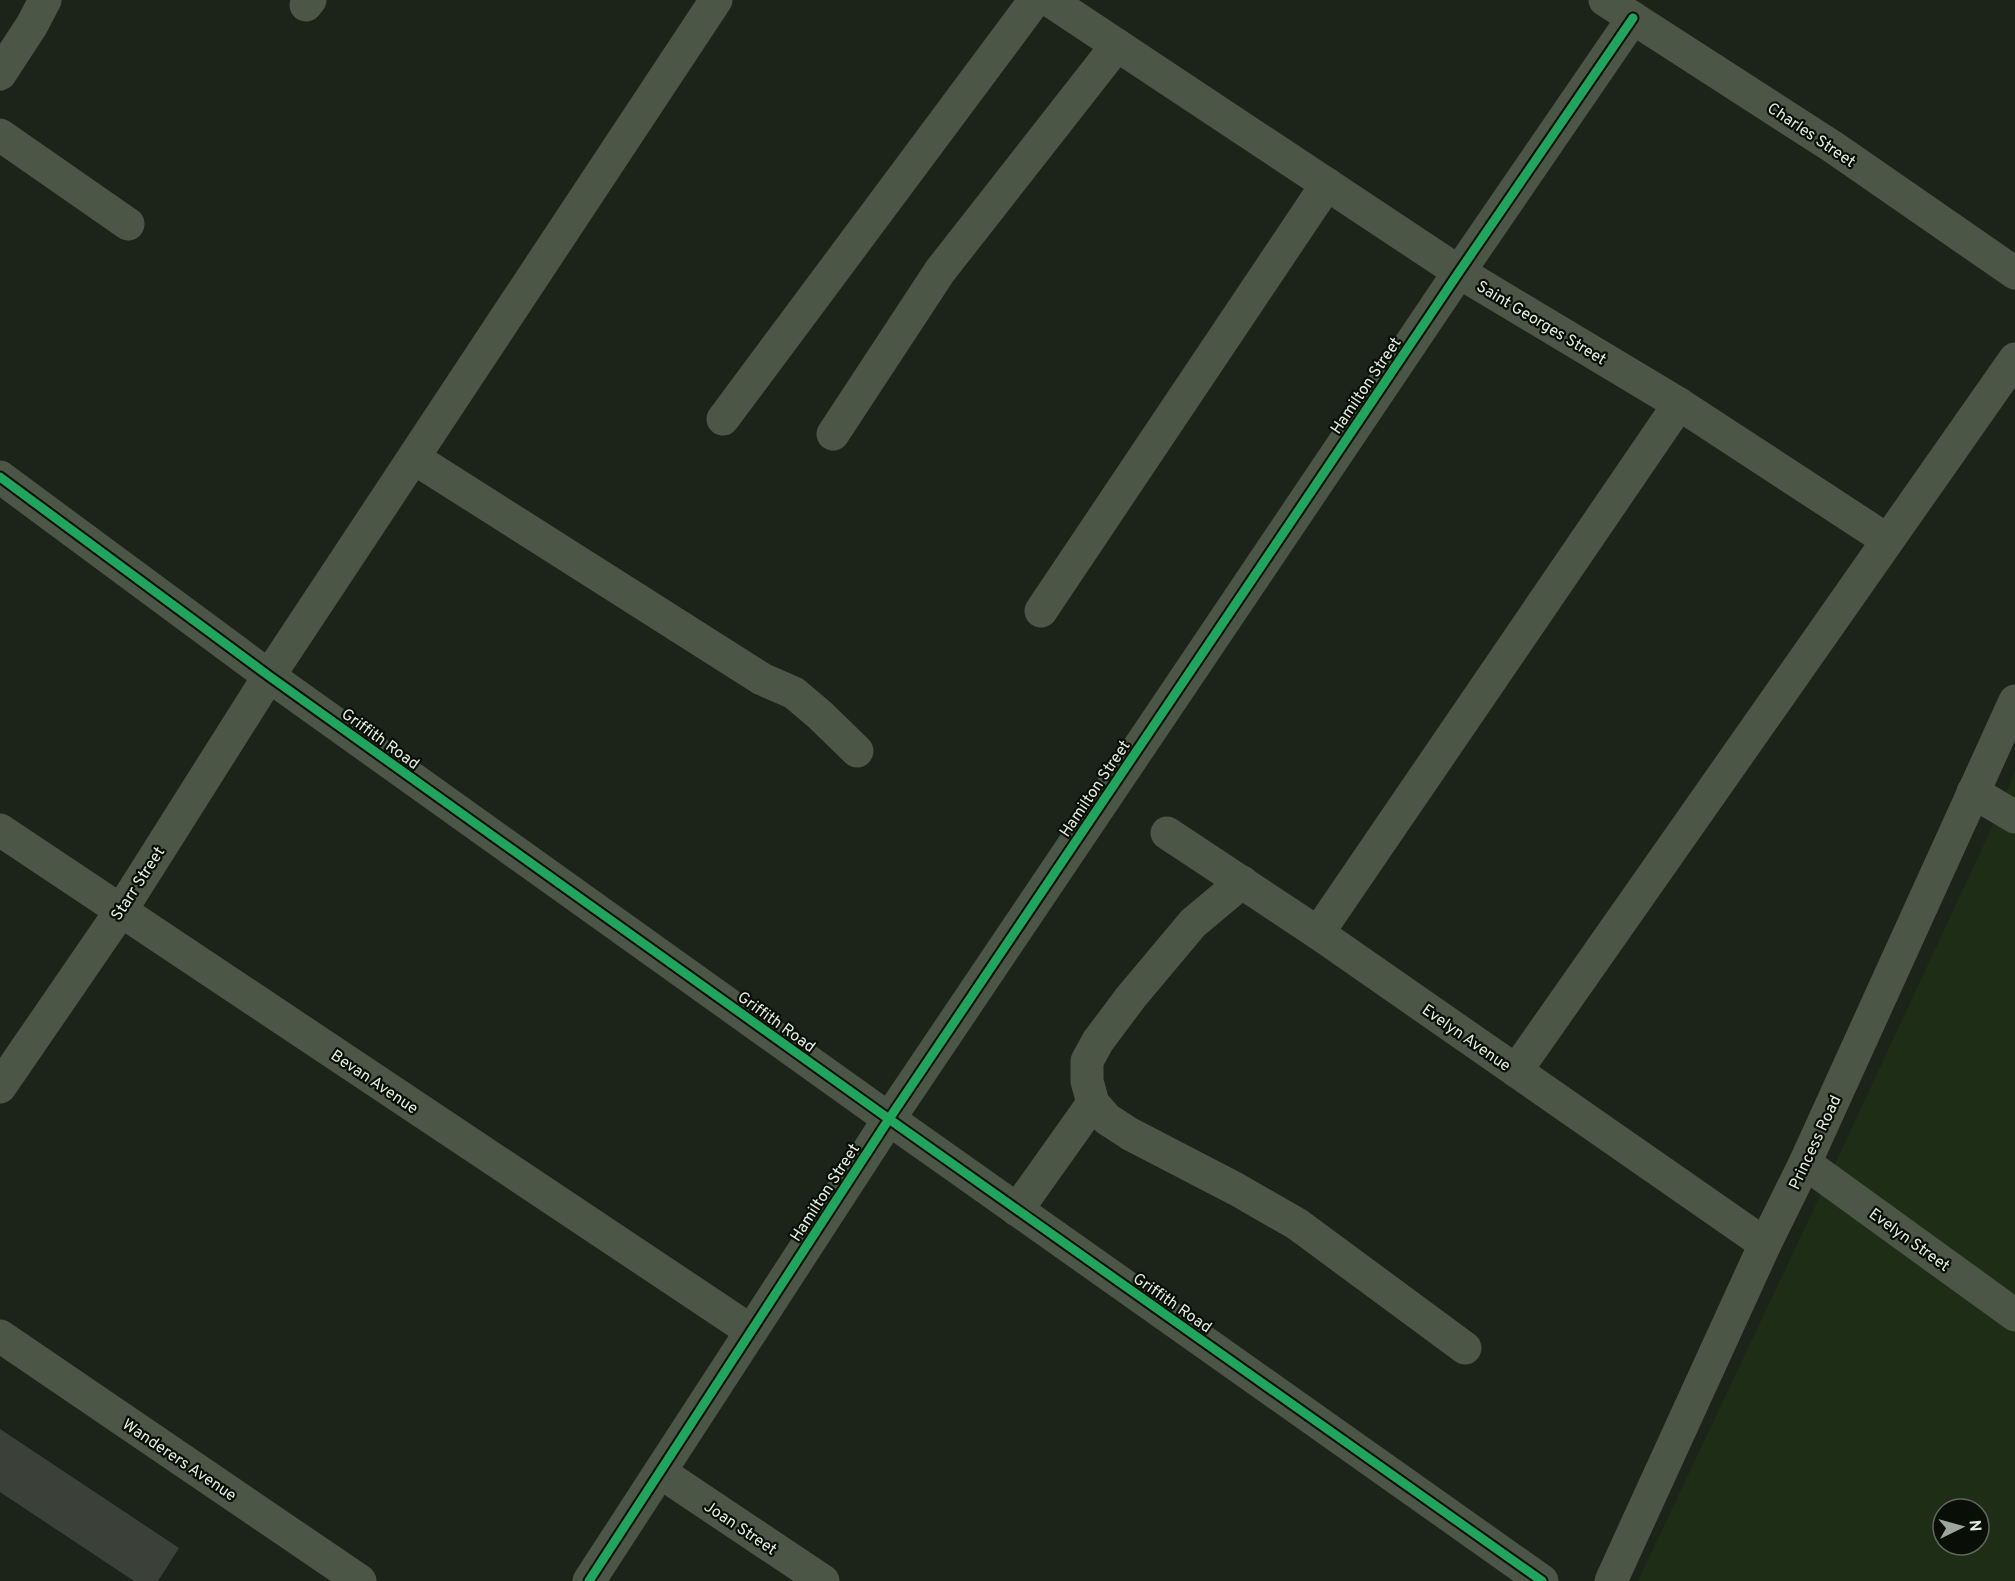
<svg xmlns="http://www.w3.org/2000/svg" width="2015" height="1581" viewBox="0 0 2015 1581" font-family="Overpass,sans-serif">
<style>
.built{fill:#1e2e16;fill-rule:evenodd}
.building{fill:#3b4138}
.lines{fill:none;stroke-linecap:round;stroke-linejoin:round}
.street{stroke:#4c5647;stroke-width:33}
.cycleway-casing{stroke:#090f07;stroke-width:13}
.cycleway{stroke:#20a55d;stroke-width:9}
.labels{text-anchor:middle;stroke-width:4.5;stroke-linejoin:round;paint-order:stroke}
.street-label{font-size:16px;fill:#e3ecdf;stroke:#090f07}
</style>
<rect width="100%" height="100%" fill="#1c2419"/>
<path class="built" d="M2015 771V1581H1638L1828 1179 1994 823ZM1943 1509H1979V1545H1943Z"/>
<path class="building" d="M0 1429 179 1548 158 1581H134L0 1492Z"/>
<g class="lines">
<g class="street">
<path d="M1049 0 1459 272 1679 404 1887 540"/>
<path d="M1605 0 1833 147 2015 273"/>
<path d="M306 5 310 0"/>
<path d="M0 74 32 25 45 0"/>
<path d="M0 135 128 224"/>
<path d="M723 419 1035 0"/>
<path d="M833 434 940 271 1117 45"/>
<path d="M414 458 762 679 794 693 820 715 857 751"/>
<path d="M0 477 269 676 889 1119 1542 1581"/>
<path d="M1041 611 1327 184"/>
<path d="M1973 792 2015 817"/>
<path d="M0 830 751 1331"/>
<path d="M1167 833 1318 933 1765 1244"/>
<path d="M1242 882 1193 923 1131 997 1098 1041 1087 1061V1081L1093 1103 1107 1119 1130 1134 1236 1189 1297 1224 1465 1348"/>
<path d="M1318 933 1679 404"/>
<path d="M1516 1071 2015 359"/>
<path d="M0 1087 120 912 269 676 716 0"/>
<path d="M1805 1163 2015 1315"/>
<path d="M1017 1210 1093 1103"/>
<path d="M0 1336 360 1581"/>
<path d="M660 1472 823 1581"/>
<path d="M589 1581 889 1119 1459 272 1633 18"/>
<path d="M1611 1581 1765 1244 1805 1163 2015 701"/>
</g>
<g class="cycleway-casing">
<g id="cycleway">
<path d="M0 477 269 676 889 1119 1542 1581"/>
<path d="M589 1581 889 1119 1459 272 1633 18"/>
</g>
</g>
<use href="#cycleway" class="cycleway"/>
</g>
<g class="labels">
<g class="street-label">
<text transform="translate(1812 134) rotate(34)" y="6">Charles Street</text>
<text transform="translate(1542 322) rotate(31)" y="6">Saint Georges Street</text>
<text transform="translate(1365 385) rotate(-56)" y="6">Hamilton Street</text>
<text transform="translate(381 738) rotate(36)" y="6">Griffith Road</text>
<text transform="translate(1094 788) rotate(-56)" y="6">Hamilton Street</text>
<text transform="translate(137 883) rotate(-57)" y="6">Starr Street</text>
<text transform="translate(777 1021) rotate(36)" y="6">Griffith Road</text>
<text transform="translate(1467 1037) rotate(35)" y="6">Evelyn Avenue</text>
<text transform="translate(375 1081) rotate(34)" y="6">Bevan Avenue</text>
<text transform="translate(1814 1142) rotate(-65)" y="6">Princess Road</text>
<text transform="translate(824 1192) rotate(-57)" y="6">Hamilton Street</text>
<text transform="translate(1910 1239) rotate(36)" y="6">Evelyn Street</text>
<text transform="translate(1173 1302) rotate(35)" y="6">Griffith Road</text>
<text transform="translate(180 1459) rotate(34)" y="6">Wanderers Avenue</text>
<text transform="translate(741 1527) rotate(34)" y="6">Joan Street</text>
</g>
</g>
<g transform="translate(1961 1527) rotate(85)"><circle r="28" fill="#090f07" stroke="#60675d" stroke-width="1.5"/>
<path d="M0-4.5L10 22L0 15L-10 22Z" fill="#9da69a"/>
<text y="-9" font-size="16" font-weight="bold" text-anchor="middle" fill="#e3ecdf">N</text>
</g>
</svg>
